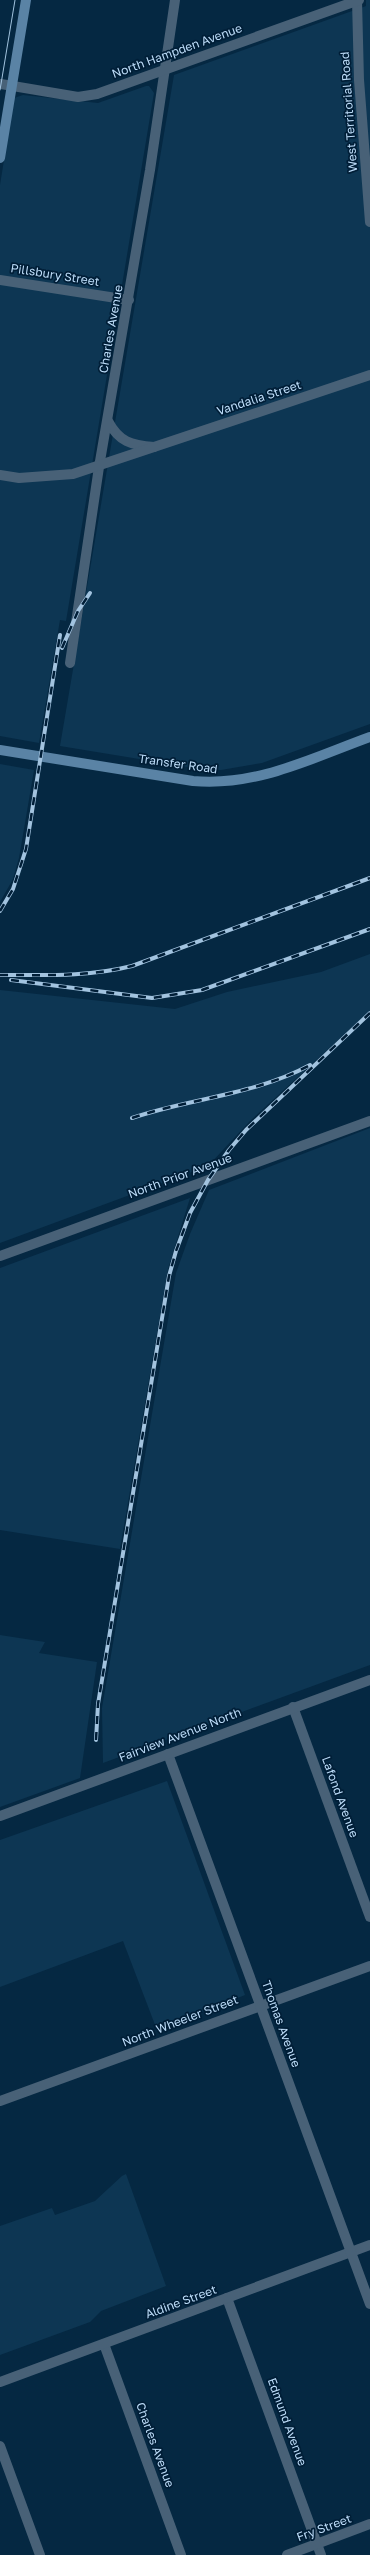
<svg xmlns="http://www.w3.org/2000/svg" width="370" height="2555" viewBox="0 0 370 2555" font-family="'Golos Text',sans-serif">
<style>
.built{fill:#0d3653}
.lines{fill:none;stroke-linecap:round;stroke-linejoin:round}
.minor{stroke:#486177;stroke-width:10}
.tertiary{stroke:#486177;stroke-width:10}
.secondary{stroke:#5a83a5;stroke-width:10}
.tram{stroke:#a2c3df;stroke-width:1}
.rail-casing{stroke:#a2c3df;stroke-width:4}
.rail{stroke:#001e37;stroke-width:2.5;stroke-dasharray:8;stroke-linecap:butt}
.labels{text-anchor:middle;stroke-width:3.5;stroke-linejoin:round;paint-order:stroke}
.street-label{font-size:12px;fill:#bcdcf8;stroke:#001e37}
</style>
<rect width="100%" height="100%" fill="#052842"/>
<g class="built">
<path d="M366 0H370V724L262 763 221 770 200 769 60 746 174 75 366 6Z"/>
<path d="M146 86H149L154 93 66 621 60 620 39 743 0 736V185L14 98 23 95 98 103Z"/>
<path d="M0 764 34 770 19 858 13 879 0 902Z"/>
<path d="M370 954V1011L250 1121 208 1166 0 1243V990L175 1009 227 992 321 972Z"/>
<path d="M370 1128V1665L103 1763 102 1708 176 1273 190 1234 209 1190Z"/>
<path d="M190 1198 168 1269 120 1549 0 1530V1268Z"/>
<path d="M0 1635 45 1642 39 1653 97 1662 80 1778 0 1807Z"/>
<path d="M167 1781 245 1995 157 2030 123 1941 0 1987V1840Z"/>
<path d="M126 2174 166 2286 101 2311 90 2322 0 2355V2226L52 2208 55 2215 95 2201 122 2176Z"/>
</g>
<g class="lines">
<g class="minor">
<path d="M0 280 129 300"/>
<path d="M108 421C119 442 131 445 154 447"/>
<path d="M70 663 99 467 150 170 175 0"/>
<path d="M293 1707 370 1917"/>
<path d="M0 2101 370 1966"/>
<path d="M227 2298 321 2555"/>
<path d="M104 2344 181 2555"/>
<path d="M0 2382 370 2245"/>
<path d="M0 2446 40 2555"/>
<path d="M287 2555 370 2524"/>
</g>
<g class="tertiary">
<path d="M357 0 359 80 370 222"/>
<path d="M1 84 78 97 97 94 359 0"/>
<path d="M0 475 19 478 73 474 370 375"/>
<path d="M0 1256 370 1121"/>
<path d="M168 1754 370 2304"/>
<path d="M0 1816 370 1680"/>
</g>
<g class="secondary">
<path d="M0 158 26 0"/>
<path d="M0 750 193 781C256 787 312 758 370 737"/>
</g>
<path class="tram" d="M0 90 15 0"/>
<g class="rail-casing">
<g id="rail">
<path d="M62 648 78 611 90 593"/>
<path d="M0 911 13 889 26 849 60 635"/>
<path d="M0 975C45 975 88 977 132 966L370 878"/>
<path d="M11 980 152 998 202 990 370 929"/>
<path d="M132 1118C191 1098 255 1095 310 1065"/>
<path d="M96 1740 98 1704 169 1276 176 1251 190 1213 208 1180 229 1150 246 1130 370 1013"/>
</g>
</g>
<use href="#rail" class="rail"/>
</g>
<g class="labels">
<g class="street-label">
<text transform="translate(177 51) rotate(-20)" y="4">North Hampden Avenue</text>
<text transform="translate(349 112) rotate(-94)" y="4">West Territorial Road</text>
<text transform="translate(55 275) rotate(9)" y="4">Pillsbury Street</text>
<text transform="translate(111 329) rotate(-80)" y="4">Charles Avenue</text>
<text transform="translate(259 398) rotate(-18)" y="4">Vandalia Street</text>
<text transform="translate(178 764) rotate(8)" y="4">Transfer Road</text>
<text transform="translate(180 1176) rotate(-20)" y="4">North Prior Avenue</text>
<text transform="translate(180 1735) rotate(-21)" y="4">Fairview Avenue North</text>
<text transform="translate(340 1797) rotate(70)" y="4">Lafond Avenue</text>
<text transform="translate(180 2021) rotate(-21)" y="4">North Wheeler Street</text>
<text transform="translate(281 2024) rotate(70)" y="4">Thomas Avenue</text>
<text transform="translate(181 2302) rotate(-20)" y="4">Aldine Street</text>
<text transform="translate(287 2422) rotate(70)" y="4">Edmund Avenue</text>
<text transform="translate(155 2445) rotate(70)" y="4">Charles Avenue</text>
<text transform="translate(324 2528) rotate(-20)" y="4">Fry Street</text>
</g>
</g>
</svg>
